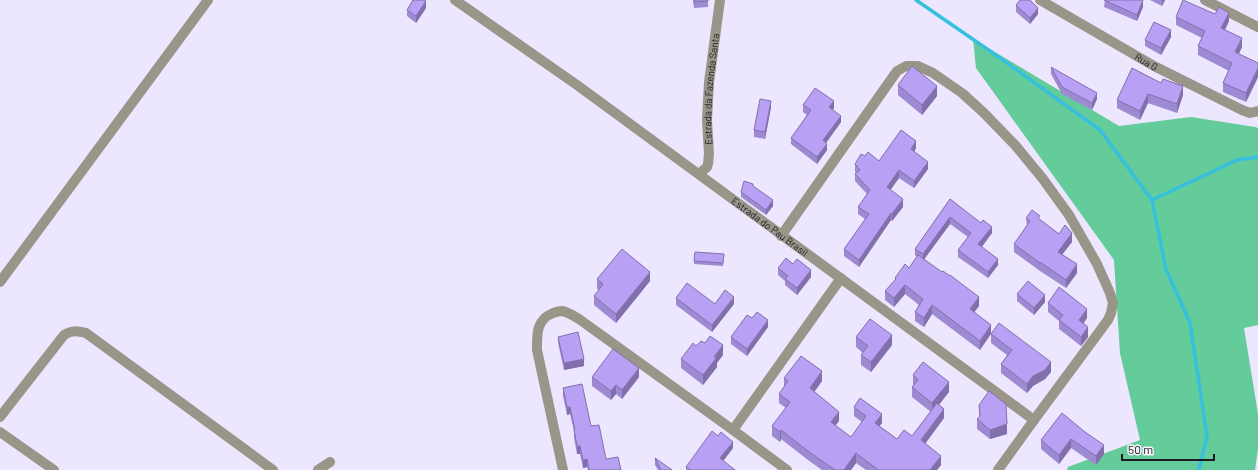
<svg xmlns="http://www.w3.org/2000/svg" width="1258" height="470" viewBox="0 0 1258 470" font-family="Barlow,sans-serif">
<style>
.forest{fill:#64cb9b}
.lines{fill:none;stroke-linecap:round;stroke-linejoin:round}
.stream{stroke:#36c0de;stroke-width:3.5}
.minor{stroke:#9a9589;stroke-width:10}
.wall{fill:#9e8ad2}
.shaded-wall{fill:#8170ab}
.building{fill:#b8a0f4;stroke:#8170ab}
.labels{text-anchor:middle;stroke-width:3;stroke-linejoin:round;paint-order:stroke}
.street-label{font-size:10px;fill:#1b1923;stroke:#f7f6fc}
</style>
<rect width="100%" height="100%" fill="#ece6fe"/>
<path class="forest" d="M973 39 1119 126 1191 117 1255 127 1258 128V325L1244 328 1258 414V449L1255 470H1067L1068 467 1140 440 1120 353 1114 260 976 68Z"/>
<g class="lines">
<g class="stream">
<path d="M916 0 1003 60 1100 130 1152 200 1166 269 1190 323 1207 436 1199 470"/>
<path d="M1152 200 1237 160 1258 157"/>
</g>
<g class="minor">
<path id="s1" d="M455 0 577 85 1034 420 998 470"/>
<path id="s2" d="M1040 0 1154 66 1242 110 1250 113 1258 111"/>
<path d="M1205 0 1258 27"/>
<path id="s3" d="M699 174 707 167 708 164 709 154 707 120 709 82 720 0"/>
<path d="M781 236 897 71 906 66H918L933 73 962 93 984 113 1015 145 1043 179 1069 215 1097 264 1110 293 1113 303 1111 313 1108 320 1034 420"/>
<path d="M0 282 208 0"/>
<path d="M0 417 64 335C72 330 77 331 86 333L273 470"/>
<path d="M733 430 841 278"/>
<path d="M0 432 54 470"/>
<path d="M318 470 330 462"/>
<path d="M563 470 537 350C537 334 536 320 553 313 556 312 559 311 562 311 568 312 574 316 579 319L733 430 787 470"/>
</g>
</g>
<g class="wall">
<path d="M693 0H708V7L694 8Z"/>
<path d="M1105 0 1143 7 1137 21 1104 7Z"/>
<path d="M1150 0H1165L1162 6Z"/>
<path d="M1016 5 1038 14 1030 24 1016 12Z"/>
<path d="M426 8 416 23 407 16V10Z"/>
<path d="M1176 17 1229 21 1225 30 1242 47 1239 54 1258 63V77L1246 102 1223 92V83L1229 71 1198 55V46L1202 38 1176 25Z"/>
<path d="M1171 37 1161 55 1145 46V40Z"/>
<path d="M1051 67 1097 99 1092 110 1062 94 1051 74Z"/>
<path d="M1132 68 1183 95 1177 113 1148 103 1140 120 1117 108V100Z"/>
<path d="M898 85 937 96 922 115 898 95Z"/>
<path d="M803 105 834 108 833 110 841 122 826 143 827 150 817 164 791 144V138L807 115 803 112Z"/>
<path d="M771 107 765 139 754 137V130Z"/>
<path d="M916 148 914 152 928 169 914 188 899 178 890 190 903 207 892 221 891 220 859 267 844 256V249L865 219 858 214V207L867 194 855 181V174L856 173 855 172V164L865 156 879 161Z"/>
<path d="M753 186 773 206 766 215 741 197V192Z"/>
<path d="M950 199 992 233 982 247 998 265 988 278 958 257V250L968 237 950 224 924 259 979 306 974 312 991 325 980 350 932 314 924 327 915 321V312L919 305 905 294 894 307 885 300V291L895 280V278L909 268 917 257 915 255V249Z"/>
<path d="M1026 218 1040 220 1059 234 1072 242 1062 254 1077 273 1066 288 1040 271 1014 252V244L1027 226Z"/>
<path d="M695 252 724 257 723 266 694 264Z"/>
<path d="M778 268 811 277 797 295 785 285V281L778 275Z"/>
<path d="M597 279 650 281 616 323 594 305V296L599 290 597 289Z"/>
<path d="M1017 294 1045 302 1034 315 1017 301Z"/>
<path d="M676 298 715 304H734L712 332 676 305Z"/>
<path d="M1048 303 1087 318 1083 324 1088 337 1081 346 1059 329V321L1048 312Z"/>
<path d="M752 318 768 327 747 356 731 344V337Z"/>
<path d="M991 334 1051 372 1045 379 1033 386 1027 393 1001 373V364L1007 355 991 343Z"/>
<path d="M558 337 584 366 564 370 558 343Z"/>
<path d="M856 337 892 345 871 372 861 365V355L863 353 856 347Z"/>
<path d="M696 346 723 355 717 363V367L703 385 681 368V359Z"/>
<path d="M913 375 949 392 939 405 944 418 925 444 941 465 937 470H866L856 463 851 470H822L808 460 781 439 780 442 772 436V426L786 408 779 403V394L784 387V378L822 381 814 392 839 421 835 426 851 437 862 422 854 416V407L882 423 879 426 897 439 912 436 931 412 912 397V387L913 386Z"/>
<path d="M592 377H639L622 399 616 394 611 400 592 386Z"/>
<path d="M563 388 591 426 606 459 621 470H588L587 467 583 468 580 454H577L574 438V431L570 414 567 415 563 396Z"/>
<path d="M979 405 1007 434 990 439 977 429V419L979 417Z"/>
<path d="M1085 432 1104 454 1096 465 1071 448 1059 464 1041 449V440Z"/>
<path d="M733 448 723 461 735 470H686V467Z"/>
<path d="M655 458 672 470H658L655 465Z"/>
</g>
<g class="shaded-wall">
<path d="M1143 0V7L1137 21V15Z"/>
<path d="M1162 0H1165L1162 6Z"/>
<path d="M426 1V8L416 23V16Z"/>
<path d="M1038 8V14L1030 24V18Z"/>
<path d="M1229 13V21L1221 37V28Z"/>
<path d="M1171 30V37L1161 55V48Z"/>
<path d="M1242 38V47L1235 61V52Z"/>
<path d="M1258 68V77L1246 102V93Z"/>
<path d="M937 86V96L922 115V105Z"/>
<path d="M1183 86V95L1177 113V104Z"/>
<path d="M1097 93V99L1092 110V103Z"/>
<path d="M1148 94V103L1140 120V111Z"/>
<path d="M771 101V107L765 139V132Z"/>
<path d="M834 101V108L829 114V107Z"/>
<path d="M841 116V122L823 147V140Z"/>
<path d="M916 141V148L911 157V149Z"/>
<path d="M827 144V150L817 164V157Z"/>
<path d="M928 162V169L914 188V181Z"/>
<path d="M899 170V178L887 195V187Z"/>
<path d="M903 199V207L892 221V214Z"/>
<path d="M773 200V206L766 215V210Z"/>
<path d="M891 213V220L859 267V260Z"/>
<path d="M950 217V224L923 261V254Z"/>
<path d="M992 227V233L978 251V244Z"/>
<path d="M1072 233V242L1058 260V252Z"/>
<path d="M998 259V265L988 278V272Z"/>
<path d="M1077 264V273L1066 288V280Z"/>
<path d="M811 270V277L797 295V288Z"/>
<path d="M650 272V281L616 323V314Z"/>
<path d="M905 285V294L894 307V298Z"/>
<path d="M1045 295V302L1034 315V308Z"/>
<path d="M734 297V304L712 332V325Z"/>
<path d="M979 297V306L970 318V309Z"/>
<path d="M932 305V314L924 327V318Z"/>
<path d="M1087 309V318L1079 329V320Z"/>
<path d="M768 320V327L747 356V349Z"/>
<path d="M991 325V334L980 350V341Z"/>
<path d="M1088 327V337L1081 346V337Z"/>
<path d="M892 335V345L871 372V362Z"/>
<path d="M723 345V355L717 363V367L703 385V375L714 357Z"/>
<path d="M584 359V366L564 370V363Z"/>
<path d="M1051 362V372L1045 379 1033 386 1027 393V384L1033 376Z"/>
<path d="M639 368V377L622 399V390Z"/>
<path d="M822 371V381L810 398V388Z"/>
<path d="M949 382V392L932 413V403Z"/>
<path d="M616 385V394L611 400V391Z"/>
<path d="M567 407H570V414L567 415Z"/>
<path d="M944 409V418L921 449V440Z"/>
<path d="M839 412V421L831 431V422Z"/>
<path d="M882 414V423L875 432V423Z"/>
<path d="M1007 424V434L990 439V430Z"/>
<path d="M781 430V439L780 442V432Z"/>
<path d="M1071 439V448L1059 464V455Z"/>
<path d="M733 442V448L720 465V458Z"/>
<path d="M1104 445V454L1096 465V456Z"/>
<rect x="577" y="446" width="3" height="8"/>
<path d="M856 453V463L851 470H844Z"/>
<path d="M941 456V465L937 470H930Z"/>
<path d="M587 459V467L583 468V460Z"/>
</g>
<g class="building">
<path d="M413 0H424L426 1 416 16 407 10Z"/>
<path d="M694 0H708V1L694 2Z"/>
<path d="M1020 0H1030L1038 8 1030 18 1016 5Z"/>
<path d="M1104 0H1143L1137 15Z"/>
<path d="M1183 0 1215 14 1219 7 1229 13 1221 28 1242 38 1235 52 1258 63V68L1246 93 1223 83 1232 63 1198 46 1205 31 1176 17Z"/>
<path d="M1154 22 1171 30 1161 48 1145 40Z"/>
<path d="M912 66 937 86 922 105 898 85Z"/>
<path d="M1051 67 1097 93 1092 103 1062 87Z"/>
<path d="M1132 68 1161 83 1163 79 1183 86 1177 104 1148 94 1140 111 1117 100Z"/>
<path d="M815 88 834 101 829 107 841 116 823 140 827 144 817 157 791 138 811 110 803 105Z"/>
<path d="M760 99 771 101 765 132 754 130Z"/>
<path d="M901 130 916 141 911 149 928 162 914 181 899 170 887 187 903 199 892 214 891 213 859 260 844 249 869 214 858 207 870 190 855 174 860 170 855 164 861 154 865 156 868 152 879 161Z"/>
<path d="M744 181 753 184V186L773 200 766 210 741 192Z"/>
<path d="M950 199 981 223 983 220 992 227 978 244 998 259 988 272 958 250 971 233 950 217 923 254 915 249Z"/>
<path d="M1032 210 1040 216 1038 218 1059 234 1065 225 1072 233 1058 252 1077 264 1066 280 1040 262V263L1014 244 1030 221 1026 218Z"/>
<path d="M622 249 650 272 616 314 594 296 603 284 597 279Z"/>
<path d="M695 252 724 254 723 263 694 261Z"/>
<path d="M918 255 942 272 943 271 950 276V275L979 297 970 309 991 325 980 341 932 305 924 318 915 312 923 299 905 285 894 298 885 291 896 279 895 278 905 264 909 268Z"/>
<path d="M786 258 793 264 797 259 811 270 797 288 785 279 788 276 778 268Z"/>
<path d="M1028 281 1045 295 1034 308 1017 294Z"/>
<path d="M687 283 715 304 725 290 734 297 712 325 676 298Z"/>
<path d="M1059 287 1087 309 1079 320 1088 327 1081 337 1059 320 1063 315 1048 303Z"/>
<path d="M757 312 768 320 747 349 731 337 747 315 752 318Z"/>
<path d="M870 319 892 335 871 362 861 355 868 346 856 337Z"/>
<path d="M999 323 1051 362 1045 370 1033 376 1027 384 1001 364 1012 350 991 334Z"/>
<path d="M578 332 584 359 564 363 558 337Z"/>
<path d="M710 336 723 345 714 357H717L703 375 681 359 693 343 696 346 701 341 705 343Z"/>
<path d="M613 349 639 368 622 390 616 385 611 391 592 377Z"/>
<path d="M801 356 822 371 810 388 839 412 831 422 851 437 866 416 854 407 860 398 882 414 875 423 897 439 904 430 912 436 937 403 944 409 921 440 941 456 930 470H878L856 453 844 470H835L808 451 781 430 780 432 772 426 790 402 779 394 788 381 784 378Z"/>
<path d="M923 362 949 382 932 403 912 387 918 380 913 375Z"/>
<path d="M582 384 591 426 599 425 606 459 618 457 621 470H589L587 459 583 460 580 446H577L574 430H575L570 407H567L563 388Z"/>
<path d="M989 391 1006 404 1007 424 990 430 977 419 980 416 979 405Z"/>
<path d="M1062 413 1085 432 1104 445 1096 456 1071 439 1059 455 1041 440Z"/>
<path d="M712 431 718 436 721 432 733 442 720 458 735 470H691L686 467Z"/>
<path d="M655 458 672 470H661Z"/>
</g>
<g class="labels">
<g class="street-label">
<text dy="4" stroke="none"><textPath href="#s2" startOffset="123">Rua G</textPath></text>
<text dy="4" stroke="none"><textPath href="#s3" startOffset="89">Estrada da Fazenda Santa</textPath></text>
<text dy="4" stroke="none"><textPath href="#s1" startOffset="388">Estrada do Pau Brasil</textPath></text>
</g>
</g>
<path d="M1122 454v6h92v-6" fill="none" stroke="#1b1923" stroke-width="2"/>
<text x="1128" y="454" font-size="12" fill="#1b1923" stroke="#f7f6fc" stroke-width="3" paint-order="stroke">50 m</text>
</svg>
